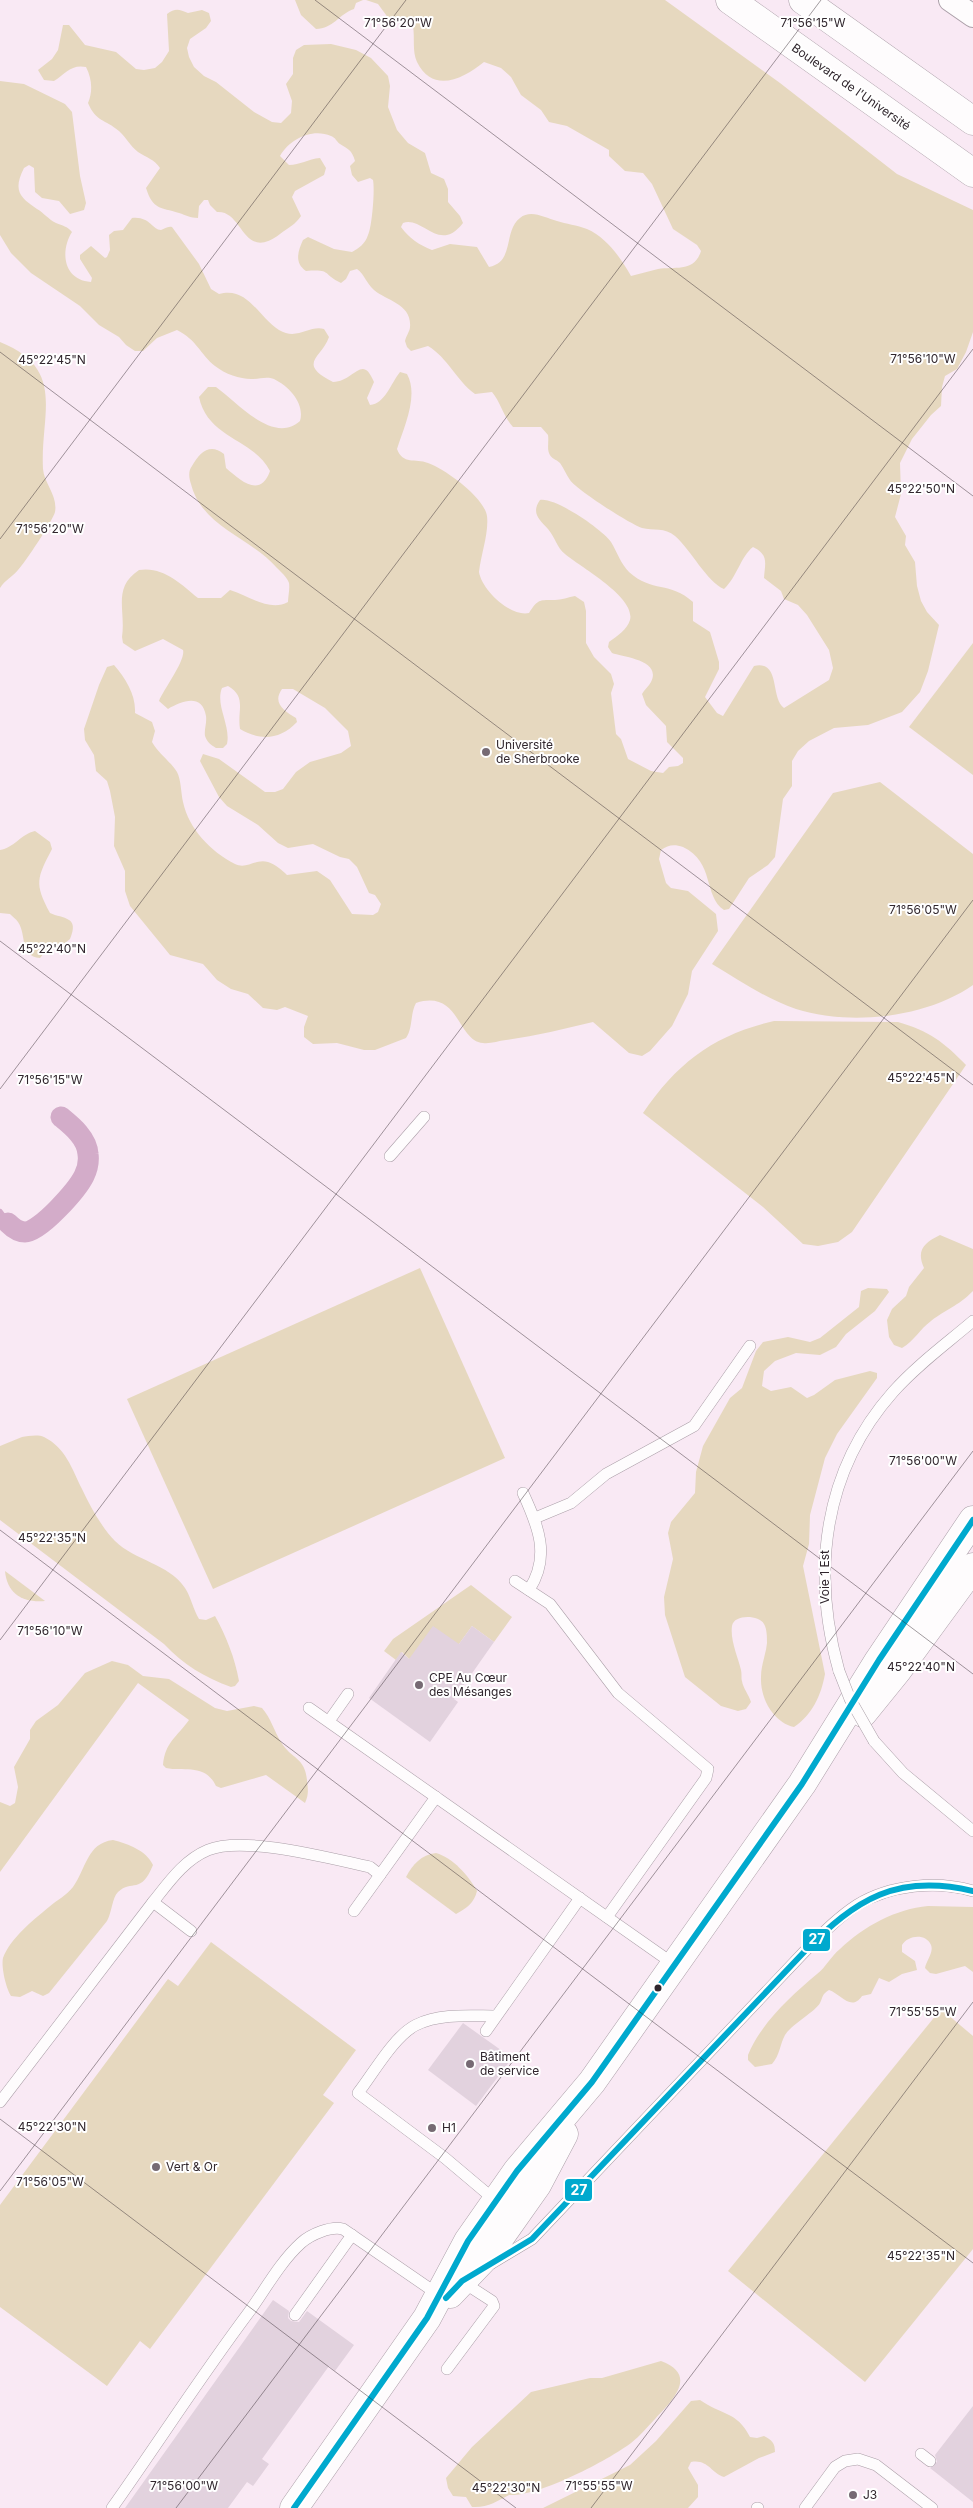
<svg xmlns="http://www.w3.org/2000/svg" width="973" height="2508" viewBox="0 0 973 2508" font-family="Inter,sans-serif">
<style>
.green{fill:#e6d8bf}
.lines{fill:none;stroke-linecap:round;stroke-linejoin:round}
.stream{stroke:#d3acc9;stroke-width:6}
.canal{stroke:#d3acc9;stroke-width:21}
.building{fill:#e2d2de}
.service-casing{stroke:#ab9fa8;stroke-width:12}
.minor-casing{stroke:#ab9fa8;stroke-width:24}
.secondary-casing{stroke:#ab9fa8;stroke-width:29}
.service{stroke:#fefcfd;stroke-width:11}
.minor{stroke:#fefcfd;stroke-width:22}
.secondary{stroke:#fefcfd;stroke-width:28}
.service-bridge-casing{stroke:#ab9fa8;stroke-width:12;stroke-linecap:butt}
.service-bridge{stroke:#fefcfd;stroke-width:11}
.bus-1-casing{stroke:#fff;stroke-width:10}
.bus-1{stroke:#00a9ce;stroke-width:6}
.ticks{fill:none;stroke:#30262d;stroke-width:1;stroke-opacity:0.45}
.poi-dot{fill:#766a73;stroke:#fff;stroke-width:2}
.bus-dot{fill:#30262d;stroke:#fff;stroke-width:2}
.labels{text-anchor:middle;stroke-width:4;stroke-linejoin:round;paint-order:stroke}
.street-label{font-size:12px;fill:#30262d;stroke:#fff}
.poi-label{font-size:12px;fill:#30262d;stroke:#fff;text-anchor:start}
.ticks-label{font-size:12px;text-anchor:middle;fill:#30262d;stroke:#fff;stroke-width:4;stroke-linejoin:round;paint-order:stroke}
.line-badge{stroke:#fff;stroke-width:2}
.badge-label{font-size:14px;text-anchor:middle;font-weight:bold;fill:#fff}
</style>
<rect width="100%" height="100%" fill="#f9e9f4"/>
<g class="green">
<path d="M295 0H363L356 3 354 9C339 14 333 29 316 29L301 15Z"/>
<path d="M366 0H665L780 83 897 174 973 210V332L966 352 957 369 945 376 942 387 941 406 931 415 912 439 900 463 901 494 895 517 906 536 905 545 915 562 917 586 921 601 927 612 939 625 928 671 920 692 902 712 868 725 834 728 809 741 798 751 792 761V786L783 799 775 857 768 865 749 878 729 909 724 910C703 896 715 862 683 847 674 844 668 845 661 850L659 859 666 883 671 888 688 891 716 914 718 931 692 971 688 994 672 1026 650 1051 642 1056 629 1053 593 1022C564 1029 535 1036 506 1040 498 1041 490 1044 483 1043 457 1041 460 989 416 1003 410 1014 413 1028 406 1038L375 1050H364L337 1043 313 1044 304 1037V1027L308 1016 285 1007 277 1010 263 1008 248 994 231 989 217 980 203 964 170 955 130 906 125 891V871L114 846 115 817 110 791 107 781 96 771 94 755 85 740 84 729 99 685 107 667 114 665C126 679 136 695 135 713L152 722 155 731 152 742C159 754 170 761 177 772 181 779 181 793 183 802 189 829 210 851 235 864 247 870 256 858 268 862 275 864 282 870 287 875L317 871 330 880 352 914 373 915 378 912 381 904 375 895 369 893 357 867 349 859 340 857 313 844 288 848 278 843 258 825 227 806 219 797 200 761 203 754 219 759 265 792H275L283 789 296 772 310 762 341 753 351 746 348 731 325 708 293 689H282C272 703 284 711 296 718L297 722C280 740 260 741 240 729 237 710 247 697 228 686L222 688C215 705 231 725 227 744L223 748H216C211 745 207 742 205 736 204 730 207 723 206 716 202 693 182 701 168 709L159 701C164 689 186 660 183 650L163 639 135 651 123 643 122 637C126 610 112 588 139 570 163 566 181 584 198 598H221L230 590C249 596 270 612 288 602 288 597 290 589 289 583 287 577 281 572 277 568 250 537 202 527 191 484 189 478 188 471 192 466 200 452 210 443 224 454L226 468C240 480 260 499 270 471 253 438 208 439 199 397L208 387H216C237 402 273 445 300 421 305 404 290 387 274 379 267 376 259 379 251 379 240 379 225 374 215 366 200 354 197 340 177 330L157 338 143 351H135L126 345 119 337 99 325 80 306 31 273 11 253 0 235V81L24 84 65 104 72 112 80 176 86 203 84 210 70 214 59 201 42 198 35 192 34 168 29 165 24 168C13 190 19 197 37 209 44 213 48 219 56 223 63 226 67 226 72 232 60 251 63 280 91 282L92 278 80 259V255L91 246 105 258 107 257 110 250 109 235 114 231 123 230 132 218C150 216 152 230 161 230 165 229 167 226 172 227L199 264 211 289 219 294C248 286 258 317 279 330 297 341 309 325 324 329L329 337C322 358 296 363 333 382 355 381 362 353 374 382L367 398 370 405C385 404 391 383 400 372L407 374C419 396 404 427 397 449 403 465 415 458 428 463 445 469 484 497 487 516 489 533 481 554 479 572 482 590 510 617 529 613 538 599 539 600 555 600 561 600 569 597 575 596L584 602 586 611V643L594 657 611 674 614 684 611 693 616 734 621 739 628 759 651 771 663 773 669 767 678 766 683 763V758L667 742 666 726 646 705 642 694C644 690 649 686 651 682 662 660 623 657 612 653L608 647 609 642C617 636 627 630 630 620 636 597 580 567 565 554 557 548 555 537 548 529 539 519 531 513 540 500 555 497 602 529 611 542 617 552 621 564 629 572 652 593 670 581 693 602V621L710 632 719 662V669L705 697 717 713 723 716 754 666C781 660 770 698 784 708L829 680 833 668 829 650 807 615 798 605 784 599 781 591 764 578C765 563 769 555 753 547 741 556 737 577 724 589 707 582 691 550 675 536 665 527 653 531 642 528 630 524 577 490 570 480 566 474 564 469 560 463 556 459 551 459 549 453 547 448 549 441 548 435L541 427H513C503 416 501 403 492 392L475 394C456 380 448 358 428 346L411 351 407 347 405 341C406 336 410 331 410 327 412 304 387 301 374 290 366 283 365 275 357 269L350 271 346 279 341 283C322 274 332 269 306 271 294 263 298 251 303 240L308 237 334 249 352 252C359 248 365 244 368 235 372 227 375 190 373 180L370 178 358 182 352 175 350 166 355 161C352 150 348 149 340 144 336 141 336 138 331 136 312 128 290 139 280 156L289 165C300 165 308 159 320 158L326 168 324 175 295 191 292 197 301 216C296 224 288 228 280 234 242 263 244 210 217 212L210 205 208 200H204L199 206 198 218C190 218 186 215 179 213 160 207 153 210 146 188L160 168C154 159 147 158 138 152 130 146 126 137 119 131 105 119 96 122 88 103 93 91 92 79 86 67 71 64 65 74 54 81L44 80 38 70 52 59 58 50 63 25H69L85 45 116 52 136 69 144 70 155 68 162 62 169 51 167 14C175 8 179 9 188 13L202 10 209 13 211 21 206 28 190 39 187 48 189 57 194 67 204 76 216 82 254 112 272 122 281 123 291 113 292 101 286 84 293 74V58L296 50 304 45 331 44 356 50 371 58 388 76 390 86 388 107 397 130 408 143 425 153 431 173 444 179 448 189V202L460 216 463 223C439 254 423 216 403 223L401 227C409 238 419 245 432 250L450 244 477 247 489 267C515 262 503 231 520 218 531 209 545 218 557 221 566 224 577 225 587 229 607 238 620 257 631 276 640 274 649 271 658 269 675 266 694 273 701 251L697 245 673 229 652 184 643 173 625 171 609 156V150L567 126 549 122 541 110 521 95 511 77 501 68 484 62C463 79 433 94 417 62 412 51 415 38 413 26L400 19H389L378 4Z"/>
<path d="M0 342C67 369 40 414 43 469 44 483 58 496 55 512 53 520 25 563 18 570 12 577 5 580 0 588Z"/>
<path d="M973 643V775L909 727Z"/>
<path d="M880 782 973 854V985C926 1018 850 1026 796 1009 766 999 739 980 712 964L833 793Z"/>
<path d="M35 831 50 842 52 849C37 878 34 883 50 913 63 919 80 916 70 939L65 943 50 946 40 958C19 956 27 935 18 922 16 919 12 916 10 914L0 913V850C14 848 21 834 35 831Z"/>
<path d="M774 1021 898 1022C929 1031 944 1042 966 1065L852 1232 838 1242 818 1246 803 1244 763 1207 643 1113C678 1062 714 1035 774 1021Z"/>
<path d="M940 1235 973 1249V1291C957 1307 946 1309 931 1321 920 1329 914 1341 902 1348L894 1345 889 1337 887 1320 892 1309 906 1296 909 1287 924 1268C916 1250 924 1243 940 1235Z"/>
<path d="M420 1268 505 1458 213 1589 127 1399Z"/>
<path d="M868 1288 887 1289 889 1292 875 1311 846 1334 836 1347 820 1355 796 1353 775 1361 764 1371 762 1386 771 1391 791 1387 807 1398 814 1395 835 1380 870 1371 877 1373V1378L837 1434 825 1458 810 1515 809 1544 803 1566 825 1674C821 1696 812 1715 794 1727 773 1722 760 1698 761 1677 761 1665 766 1654 767 1643 767 1637 767 1629 764 1624 759 1615 734 1614 732 1626 730 1640 738 1657 741 1670 742 1674 741 1678 742 1681 743 1688 749 1695 751 1702L746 1709 738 1711 721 1706 685 1677 665 1615 664 1597 673 1559 668 1533 671 1522 695 1493 696 1472 703 1446 730 1398 742 1388 756 1351 763 1342 788 1337 810 1342 820 1338 859 1307 861 1291Z"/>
<path d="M22 1437C28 1436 38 1434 44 1437 66 1448 72 1469 82 1489 90 1506 102 1528 115 1541 135 1561 168 1563 185 1588 191 1597 193 1609 199 1619L206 1620 215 1616C226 1636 235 1658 239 1681L235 1686 231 1687C204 1677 184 1665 164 1644L0 1520V1446Z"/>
<path d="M5 1571 45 1601C23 1603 7 1594 5 1571Z"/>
<path d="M471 1585 512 1617 494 1642 472 1626 459 1644 409 1659 402 1652 396 1660 384 1651 393 1639Z"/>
<path d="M112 1661 128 1665 143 1676 169 1679 215 1708 227 1711 254 1706 262 1708C271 1718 274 1731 281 1742 291 1759 305 1757 307 1780 308 1790 309 1794 305 1803L266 1775 221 1788 216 1786C205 1763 185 1772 166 1768L163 1765C165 1742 177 1737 189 1720L138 1683 0 1872V1802L10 1806 15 1803 18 1787 14 1767 30 1739V1730L36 1721 58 1705 85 1673Z"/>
<path d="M113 1840C128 1844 146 1850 153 1865 141 1895 132 1879 118 1892 112 1898 112 1912 107 1921L49 1993 43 1996 32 1991 20 1997 11 1996C6 1988 1 1967 3 1958 10 1939 33 1920 49 1907 57 1900 67 1895 73 1887 86 1869 87 1843 113 1840Z"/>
<path d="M436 1853C453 1858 468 1875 477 1891 474 1903 467 1908 456 1914L406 1877C413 1864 421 1855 436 1853Z"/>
<path d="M928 1906 973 1907V1972L965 1966 936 1974 930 1973 925 1968C926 1961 934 1952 931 1945 926 1933 908 1935 902 1945V1952L915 1961 917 1970 902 1974 889 1982 879 1978 871 1994 862 1996C851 2012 841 1994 829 1990 822 1994 823 1997 820 2003 815 2012 793 2023 785 2035 780 2044 780 2055 772 2064L755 2067 748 2060V2055C761 2023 791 1996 817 1974 826 1967 831 1956 840 1949 864 1926 896 1909 928 1906Z"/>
<path d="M211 1942 356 2050 323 2095 334 2103 150 2349 140 2341 107 2386 0 2307V2205L168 1979 178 1986Z"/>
<path d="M941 2009 973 2036V2249L865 2382 728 2271Z"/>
<path d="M661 2361C699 2375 672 2401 655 2419 647 2427 640 2436 631 2443 607 2461 538 2497 509 2495 497 2501 488 2508 472 2507L466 2497 453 2496 448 2488 446 2478 472 2447 531 2392 590 2378H602Z"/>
<path d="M700 2400C721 2415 737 2411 750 2437L757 2438 764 2436C772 2440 775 2443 775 2452L759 2458 724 2477C711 2473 708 2459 691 2462L688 2468 698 2485V2497L688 2508H543L630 2465 656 2441 691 2401Z"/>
</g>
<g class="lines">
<path class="stream" d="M0 1212 8 1223"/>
<path class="canal" d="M8 1223C12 1227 19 1232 25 1232 40 1232 77 1190 84 1176 87 1170 89 1161 88 1154 87 1138 72 1126 61 1117"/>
</g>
<g class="building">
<path d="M433 1626 459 1644 472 1626 494 1642 454 1699 458 1702 430 1742 369 1698 401 1652 409 1659Z"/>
<path d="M463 2023 512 2058 476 2106 428 2070Z"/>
<path d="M273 2300 289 2311 288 2318 291 2321 299 2322 307 2311 354 2345 335 2371 329 2366 262 2459 269 2464 253 2486 247 2482 228 2508H125Z"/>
<path d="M973 2406V2502L930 2468 937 2462 935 2455Z"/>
</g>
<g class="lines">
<g class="service-casing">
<g id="service">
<path d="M390 1156 424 1117"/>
<path d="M523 1493C538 1526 551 1556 529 1590"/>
<path d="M535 1518 571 1503 606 1474 694 1426 750 1346"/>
<path d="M515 1581 550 1604 618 1693 708 1769 706 1778 607 1917"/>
<path d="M839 1671C811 1572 823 1471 893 1392 917 1365 946 1344 973 1321"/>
<path d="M309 1708 675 1965"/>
<path d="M329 1721 348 1694"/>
<path d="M874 1741 903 1773 973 1831"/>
<path d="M153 1902 191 1931"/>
<path d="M354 1911 436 1797"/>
<path d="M486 2031 580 1898"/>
<path d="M0 2102 153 1902C169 1882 184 1860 208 1850 244 1835 332 1859 370 1867L380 1875"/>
<path d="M496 2201 445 2158 358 2093C373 2074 394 2036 416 2025 440 2013 470 2016 496 2016"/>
<path d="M492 2263 532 2239 805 1951C821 1935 837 1918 857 1905 889 1885 937 1880 973 1891"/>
<path d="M295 2315 352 2235"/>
<path d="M447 2369 494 2306 492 2301 461 2281"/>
<path d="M921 2454 930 2461"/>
<path d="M112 2508C158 2443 201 2376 249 2312 265 2290 280 2262 301 2243 311 2234 331 2226 343 2229L439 2295"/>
<path d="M757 2508H758"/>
<path d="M805 2508 835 2467 845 2461 858 2459 876 2465 932 2508"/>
</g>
</g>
<g class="minor-casing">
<path id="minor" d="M950 0 973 16"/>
</g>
<g class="secondary-casing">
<g id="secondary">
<path d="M730 0 973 173"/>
<path d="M803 0 973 121"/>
<path d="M863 1713 897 1671 973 1567"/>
<path d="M450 2294 489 2253 537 2185 564 2134"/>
<path d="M294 2508 427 2318 468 2241 517 2171 592 2082 802 1784 879 1660 973 1520"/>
</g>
</g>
<use href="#service" class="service"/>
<use href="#minor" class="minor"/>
<use href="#secondary" class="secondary"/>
<g class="service-bridge-casing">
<path id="service-bridge" d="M839 1671 850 1699 874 1741"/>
</g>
<use href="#service-bridge" class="service-bridge"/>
<g class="bus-1-casing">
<g id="bus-1">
<path d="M446 2298 462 2281 532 2239 805 1951C856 1899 897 1873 973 1891"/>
<path d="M294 2508 427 2318 468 2241 517 2171 592 2082 802 1784 879 1660 973 1520"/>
</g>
</g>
<use href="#bus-1" class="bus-1"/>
</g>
<path class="ticks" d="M315 0 973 496M0 352 973 1085M0 539 406 0M0 941 973 1674M0 1089 821 0M0 1530 973 2263M0 1640 973 349M0 2119 516 2508M0 2191 973 900M176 2508 973 1451M591 2508 973 2002"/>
<g class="poi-dot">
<circle cx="486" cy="752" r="5"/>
<circle cx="419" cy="1685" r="5"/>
<circle cx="470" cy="2064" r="5"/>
<circle cx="432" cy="2128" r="5"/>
<circle cx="156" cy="2167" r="5"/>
<circle cx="853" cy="2495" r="5"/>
</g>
<circle class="bus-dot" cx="658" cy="1988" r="4.5"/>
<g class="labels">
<g class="street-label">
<text transform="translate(851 87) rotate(35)" y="4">Boulevard de l'Université</text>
<text transform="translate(825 1577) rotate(-90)" y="4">Voie 1 Est</text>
</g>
<g class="poi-label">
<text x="496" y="749">Université<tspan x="496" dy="14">de Sherbrooke</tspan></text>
<text x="429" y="1682">CPE Au Cœur<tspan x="429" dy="14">des Mésanges</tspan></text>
<text x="480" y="2061">Bâtiment<tspan x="480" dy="14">de service</tspan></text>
<text x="442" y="2132">H1</text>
<text x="166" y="2171">Vert &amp; Or</text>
<text x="863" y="2499">J3</text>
</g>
</g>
<g class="ticks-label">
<text x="398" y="27">71°56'20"W</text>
<text x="813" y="27">71°56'15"W</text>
<text x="923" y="363">71°56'10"W</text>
<text x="52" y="364">45°22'45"N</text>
<text x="921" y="493">45°22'50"N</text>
<text x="50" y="533">71°56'20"W</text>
<text x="923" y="914">71°56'05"W</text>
<text x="52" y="953">45°22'40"N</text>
<text x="921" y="1082">45°22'45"N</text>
<text x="50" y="1084">71°56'15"W</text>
<text x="923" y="1465">71°56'00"W</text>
<text x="52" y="1542">45°22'35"N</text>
<text x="50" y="1635">71°56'10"W</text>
<text x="921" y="1671">45°22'40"N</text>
<text x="923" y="2016">71°55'55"W</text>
<text x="52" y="2131">45°22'30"N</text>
<text x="50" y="2186">71°56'05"W</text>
<text x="921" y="2260">45°22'35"N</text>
<text x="184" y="2490">71°56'00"W</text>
<text x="599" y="2490">71°55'55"W</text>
<text x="506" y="2492">45°22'30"N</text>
</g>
<g class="line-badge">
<rect x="802" y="1928" width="29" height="24" rx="5" fill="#00a9ce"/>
<rect x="564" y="2178" width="29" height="24" rx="5" fill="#00a9ce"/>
</g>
<g class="badge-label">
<text x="817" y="1944">27</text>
<text x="579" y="2195">27</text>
</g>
</svg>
